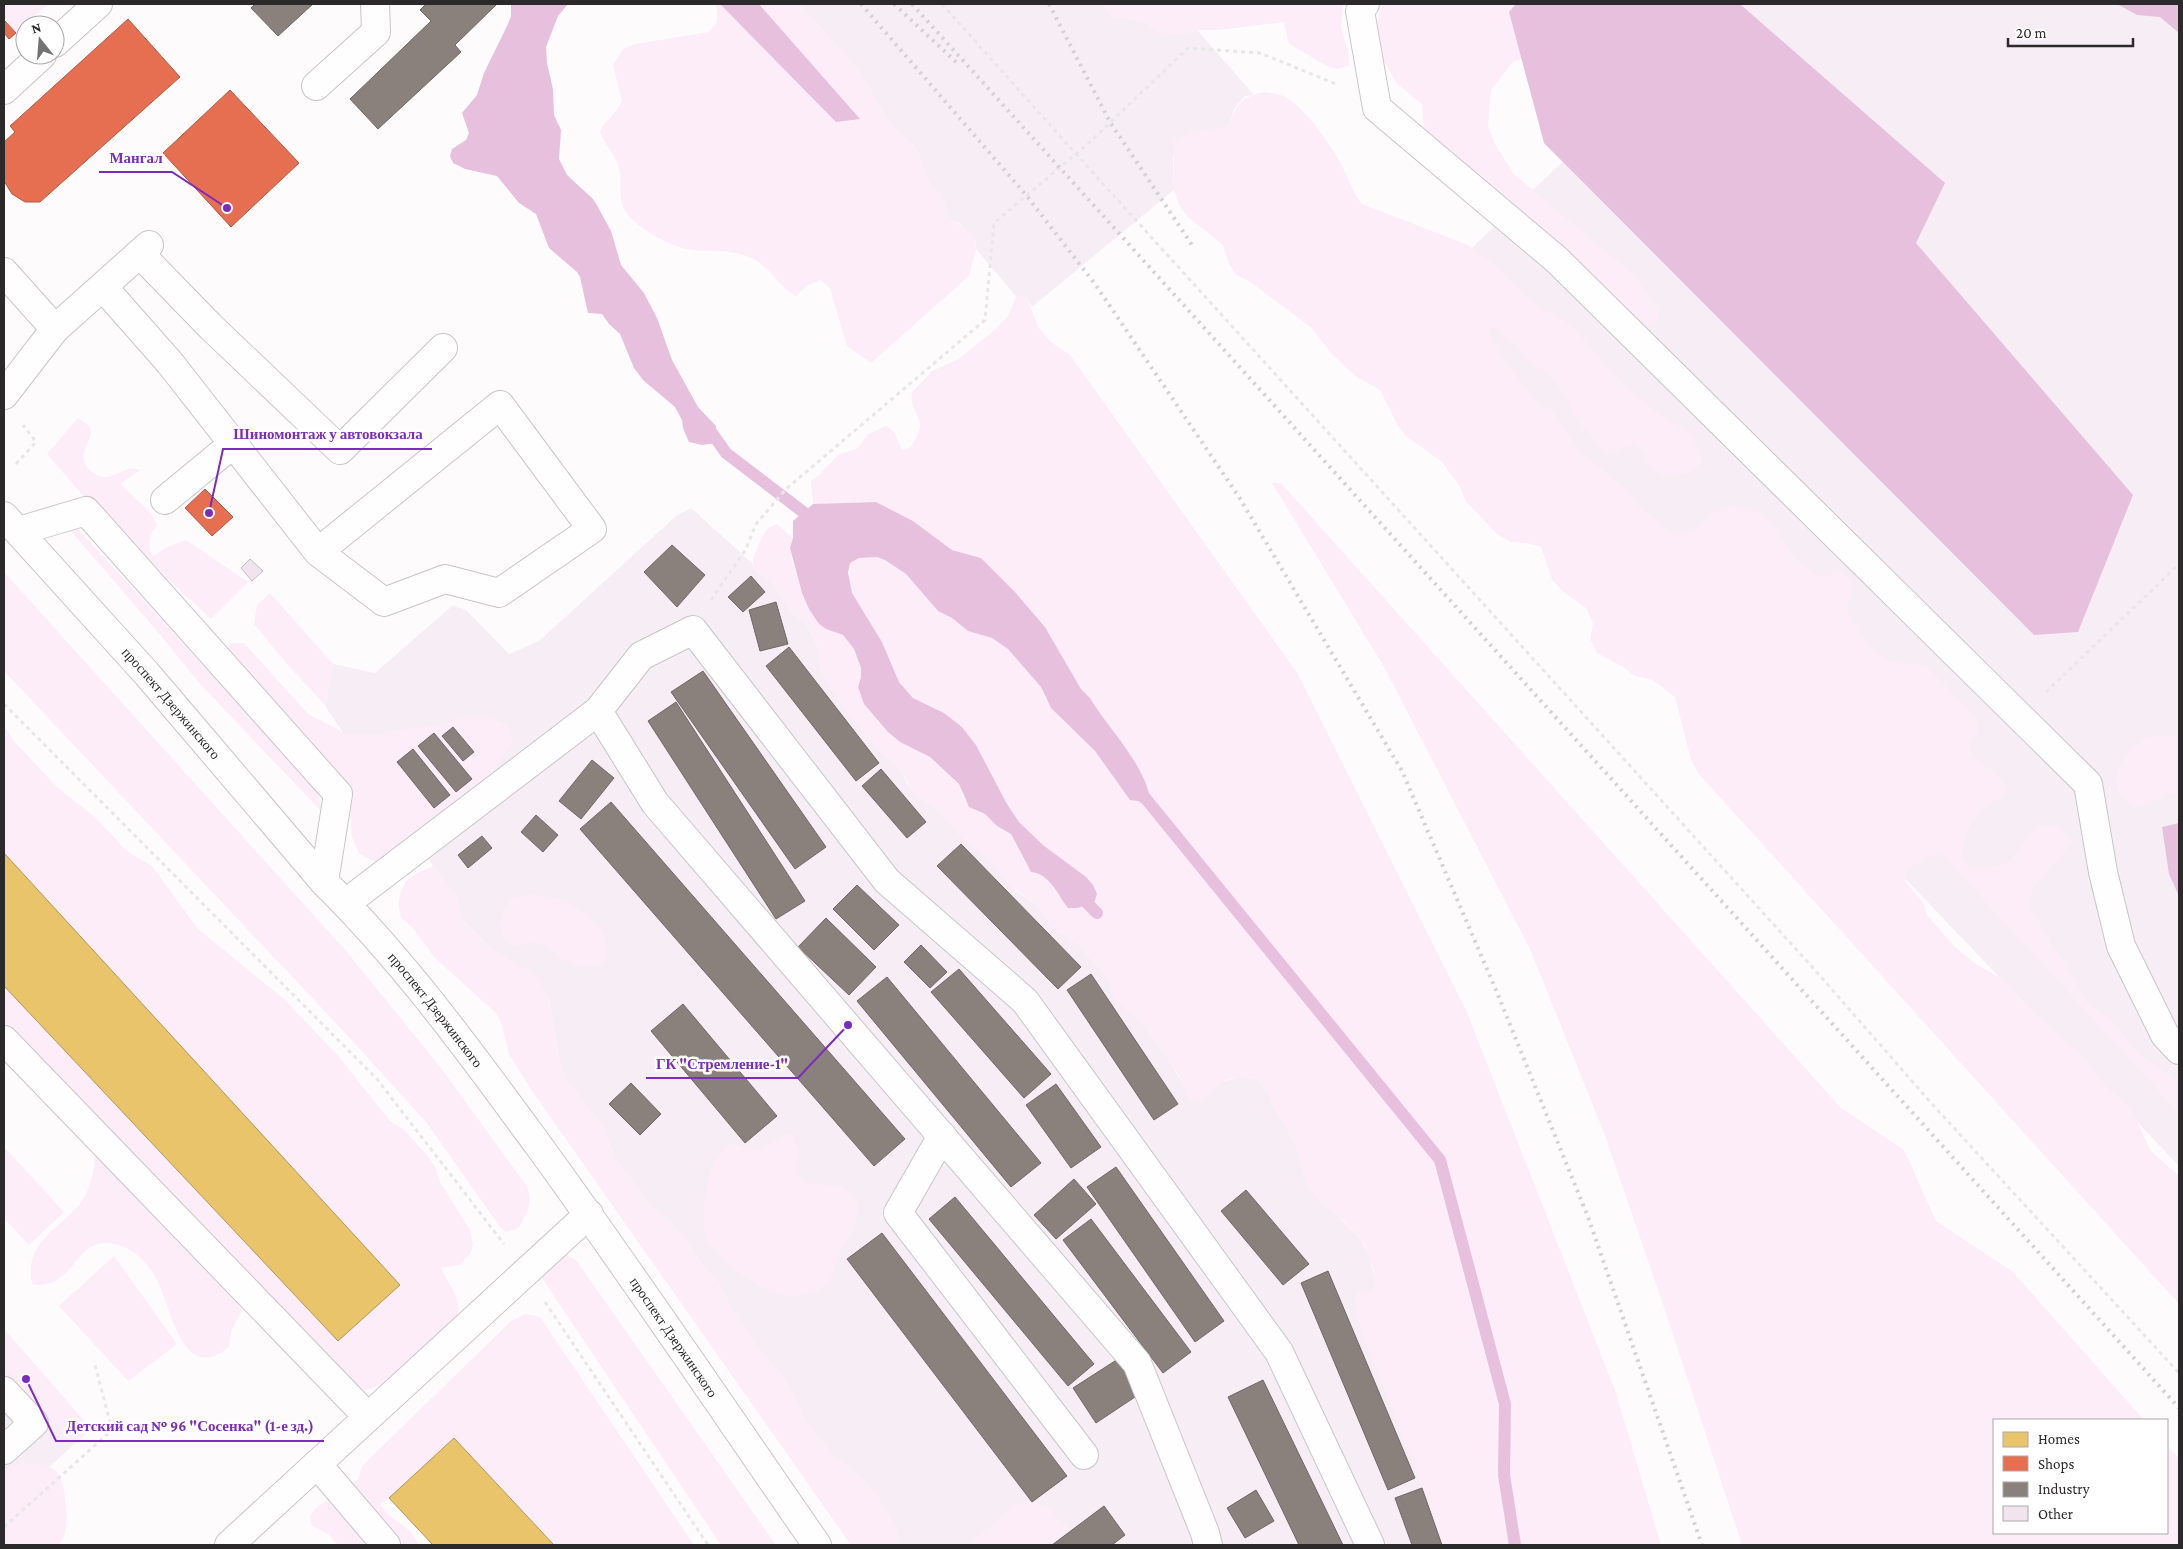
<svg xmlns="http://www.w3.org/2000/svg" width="2183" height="1549" viewBox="0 0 2183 1549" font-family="'Crimson Pro',serif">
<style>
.built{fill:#f7eef5}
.green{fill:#fdedf9}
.water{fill:#e7c0de}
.homes{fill:#e9c46a;stroke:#b09657}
.shops{fill:#e76f51;stroke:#af5a46}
.industry{fill:#8a817c;stroke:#6e6764}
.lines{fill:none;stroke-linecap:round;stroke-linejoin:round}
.stream{stroke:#e7c0de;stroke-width:12}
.building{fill:#f1e4ee;stroke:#c1bec0}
.minor-casing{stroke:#c8c5c7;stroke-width:30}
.major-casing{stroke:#c8c5c7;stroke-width:30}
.path{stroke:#e8e7e8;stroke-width:3;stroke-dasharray:4 4;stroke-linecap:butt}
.minor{stroke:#fffeff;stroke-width:28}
.major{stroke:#fffeff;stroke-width:28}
.rail{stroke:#d4d3d3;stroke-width:4;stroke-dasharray:2.5 5;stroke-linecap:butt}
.labels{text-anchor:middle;stroke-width:5;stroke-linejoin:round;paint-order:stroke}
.street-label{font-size:14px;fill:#2c292b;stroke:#fff}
.leader{fill:none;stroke:#7b2cbf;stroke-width:2}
.callout-dot{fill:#7b2cbf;stroke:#fff;stroke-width:2}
.callout-label{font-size:15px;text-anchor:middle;font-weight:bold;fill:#7b2cbf;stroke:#fff;stroke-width:5;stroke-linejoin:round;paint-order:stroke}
</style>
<rect width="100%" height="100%" fill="#fefbfd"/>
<g class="built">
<path d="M800 4H1103L1111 17 1135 19 1144 22 1163 35 1186 33 1197 30 1254 95 1245 96 1234 109 1229 126 1210 130 1173 156 1174 190 1032 307 1027 298 1016 296 976 249 975 238 959 223 949 219 944 202 939 192 932 188 914 145 892 127 860 73Z"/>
<path d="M1729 4H2179V1166L1384 331Z"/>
<path d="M691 508 752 563 755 571 773 583 793 614 806 624 816 644 821 670 838 699 881 753 891 760 903 774 907 784 919 797 938 810 957 832 988 859 1016 891 1039 906 1051 927 1078 944 1106 975 1110 981 1114 997 1145 1027 1169 1060 1181 1081 1208 1095 1214 1087 1221 1082 1240 1077 1256 1079 1267 1091 1273 1106 1295 1142 1307 1184 1324 1206 1338 1216 1360 1239 1369 1254 1375 1279V1288L1367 1294 1358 1291 1442 1545H901L895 1525 876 1495 861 1477 834 1456 810 1427 784 1378 760 1351 734 1314 724 1292 712 1274 703 1268 692 1248 669 1220 650 1207 631 1179 616 1161 603 1127 567 1081 559 1059 549 999 510 960 490 948 463 921 457 898 433 866 325 706 333 664 375 673 453 605 467 611 509 654 539 641 676 516Z"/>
<path d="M4 1329 91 1429 4 1508Z"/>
</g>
<g class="green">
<path d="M4 4H48L16 33 4 20Z"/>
<path d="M715 4H800L860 73 892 127 914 145 932 188 939 192 944 202 949 219 968 229 975 238 976 249 969 276 871 363 847 346 830 289 821 280 808 285 796 296C776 285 772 268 753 259 735 249 712 252 692 250 672 248 631 226 623 207 618 194 622 181 619 169 616 154 604 145 600 131 606 120 616 113 622 101L613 65 623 49 635 44 709 32 717 22V9Z"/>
<path d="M1103 4H1343L1341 27 1348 52 1349 66 1337 69 1327 66 1289 44 1284 22 1218 30H1197L1186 33 1163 35 1144 22 1135 19 1111 17Z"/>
<path d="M1381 4H1651L1513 62 1491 90 1488 126 1496 146 1514 174 1636 277 1660 314 1653 326 1648 325 1640 319 1427 138 1423 122 1422 104 1397 84 1380 54 1377 25Z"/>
<path d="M1264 92C1270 93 1277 93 1283 96 1304 105 1334 149 1344 170 1350 183 1353 192 1362 204L1468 245 1498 268 1527 298 1542 309 1560 317 1574 329 1625 386 1655 411 1689 433 1699 450 1702 462C1692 474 1667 482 1654 469 1646 461 1645 451 1635 444 1624 446 1617 453 1607 453L1595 443 1588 431 1576 420 1567 399 1549 374 1529 361 1519 348 1495 327 1488 330C1502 364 1520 380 1543 408L1552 409 1580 452 1629 492 1639 507 1655 518 1669 532 1679 533 1699 527 1710 515 1732 506 1751 509 1768 520 1795 559 1819 577 1829 576 1836 569C1851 578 1859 585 1847 603 1848 608 1848 613 1850 618 1853 627 1880 658 1889 661 1902 665 1915 663 1928 668L1970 711 1975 716 1979 730 1970 745C1975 766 2001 771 2007 790L2004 796C1981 806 1963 829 1962 854 1964 859 1966 864 1971 867 1977 870 1999 868 2006 864 2023 853 2026 824 2052 825 2060 826 2068 837 2074 841L2033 887 2029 899 2031 910 2091 1007 2110 1018 2136 1052 2169 1075 2179 1080V1113L1940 852 1908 869 1905 881 1923 903 1927 915 1954 946 1976 964 1999 977 2011 987 2019 999 2086 1059 2101 1081 2133 1112 2150 1150 2179 1176V1304L1698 773 1691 760 1675 697 1651 679 1635 676 1623 667 1597 653 1590 639 1593 623 1586 608 1562 591 1552 579 1541 547 1527 543 1511 542 1498 535 1466 502 1460 487 1442 462 1406 436 1397 424 1380 390 1355 376 1332 354 1313 330 1300 319 1249 281 1236 275 1228 262 1223 245 1188 217 1179 205 1174 190V141L1190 133 1229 126C1237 103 1240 98 1264 92Z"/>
<path d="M1016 296 1027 298 1038 327 1051 342 1070 355 1298 674 1466 1010 1616 1393 1661 1545H1442L1418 1475 1356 1317 1355 1299 1358 1290 1367 1294 1375 1288 1374 1270 1365 1245 1344 1221 1324 1206 1307 1184 1295 1142 1273 1106 1267 1091 1256 1079C1223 1076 1224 1079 1202 1101L1188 1098 1178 1074 1169 1060 1145 1027 1114 997 1110 981 1106 975 1078 944 1051 927 1039 906 1008 884 988 859 961 837 938 810 914 794 903 774 891 760 881 753 838 699 821 670 816 644 806 624 793 614 773 583 755 571C750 556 755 557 759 544 763 534 765 528 777 524L793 538 790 548 792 559 802 593 826 629 843 635 854 649 861 668V677L858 687 864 704 888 732 900 742 930 757 959 784 964 799 976 811 985 814 997 826 1011 834 1027 866 1047 879 1068 908 1097 894 1093 885 1085 877 1043 845 1019 822 1007 804 976 745 962 727 935 708 913 698 899 682 882 642 852 593 849 583 850 563 859 558 877 557 885 560 906 574 938 611 952 618 968 631 992 638 1008 649 1041 687 1045 698 1067 725 1075 731 1095 751 1121 787 1145 806 1151 800 1138 768 1090 698 1081 689 1045 627 1015 592 981 558 952 550 913 521 876 502 813 504 811 481 819 475 838 455 858 448 868 434 886 426 894 432 902 450 911 447C914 440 921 432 920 424 917 411 910 407 912 392L932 371 960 358 997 328 1009 314Z"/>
<path d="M78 418C81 421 88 424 90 428 96 439 69 457 95 474 106 482 119 472 128 469 132 468 137 469 140 470L120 484 152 514 157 526C149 534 148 544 151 554L154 556 165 548 186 540 248 582 211 619 167 578 106 513 85 498 47 454Z"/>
<path d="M1272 483H1281L1841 1108 1904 1150 1936 1221 2012 1271 2144 1420H1994V1533H2167V1445L2179 1459V1545H1742L1664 1307 1604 1133 1530 949 1384 667Z"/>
<path d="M76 527 318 791 321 811 200 684 157 631 69 529Z"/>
<path d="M4 572 347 952 441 1068 526 1185C534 1204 527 1211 519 1228L506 1232 500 1227 426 1122 348 1036 4 671Z"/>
<path d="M270 593 333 664 325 705 287 664 254 624 257 605Z"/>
<path d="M231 643H244L308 714 349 735H374L412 728 442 725 467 717 485 716 506 725 510 730 513 741 488 776 390 860 376 862 359 854 352 837 348 791 227 648Z"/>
<path d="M4 725 13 740 57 787 95 817 128 852 152 866 198 929 284 999 339 1057 390 1121 403 1129 427 1155 435 1167 440 1182 470 1230 473 1245 470 1254 460 1265 441 1268C451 1290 463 1297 457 1324L392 1381 366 1390 353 1391 246 1302 231 1332 229 1347C182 1386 171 1307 156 1278 151 1268 139 1255 130 1250 73 1221 80 1293 32 1284 22 1237 69 1227 86 1194 104 1157 93 1104 61 1079 56 1075 51 1069 45 1067 32 1063 17 1064 4 1061Z"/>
<path d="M2179 736V795L2175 793 2134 808C2126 801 2118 795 2116 784 2113 768 2134 742 2148 738 2157 735 2170 737 2179 736Z"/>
<path d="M433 866 457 898 463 921 490 948 528 970 537 978 549 999 559 1059 567 1081 603 1127 616 1161 631 1179 650 1207 669 1220 692 1248 703 1268 712 1274 724 1292 734 1314 760 1351 784 1378 810 1427 834 1456 861 1477 876 1495 895 1525 901 1545H851L532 1091 509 1054 502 1026 497 1014 435 958 412 927 401 918 398 904 401 891 406 881 416 874Z"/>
<path d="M536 895C560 899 575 902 591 921 593 924 597 926 600 929 606 936 607 951 607 960 597 969 579 968 567 962 554 955 553 944 535 942 526 941 513 950 506 941 496 929 501 908 513 899 519 895 529 895 536 895Z"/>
<path d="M791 1134 800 1151 795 1169 798 1178C813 1188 822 1183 838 1186 867 1193 859 1224 846 1241 834 1255 837 1277 822 1288 811 1296 791 1297 778 1294 757 1288 715 1259 707 1239 700 1222 705 1204 707 1187 711 1167 717 1154 733 1143 764 1160 764 1140 791 1134Z"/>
<path d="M4 1147 64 1212 29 1245 4 1218Z"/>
<path d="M114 1256 177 1344 128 1381 59 1306Z"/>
<path d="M559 1256H569L576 1260 776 1545H721L539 1274Z"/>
<path d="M525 1314 540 1317 694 1545H554L454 1438 389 1498 380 1504C392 1525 410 1522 418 1545H338L329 1535 311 1525 310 1516 316 1508 358 1479 362 1466 511 1321Z"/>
<path d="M4 1329 91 1429 74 1444 4 1367Z"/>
<path d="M18 1464C31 1464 46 1462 56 1471 65 1479 68 1515 66 1527 65 1534 63 1540 59 1545H4V1469Z"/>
<path d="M1032 1502 1050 1507 1055 1516 1070 1529 1051 1545H967L1000 1519 1012 1505Z"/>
</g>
<g class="water">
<path d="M511 4H568L558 16 546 47 547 63 553 89 554 115 561 130 559 159 567 175 593 199 598 207 611 231 621 265 644 293 657 318 672 360 698 407 716 426V443L702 445 689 442 683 428 682 420 675 407 643 380 634 368 620 334 609 324 602 314 588 313 580 277 577 272 549 248 536 214 519 203 497 176 465 169 453 163 450 156 452 149 466 140 469 133 462 113 477 95 484 73 508 24 511 16Z"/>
<path d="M720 4H759L860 119 836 122Z"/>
<path d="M1516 4H1740L1945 183 1916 243 2133 495 2078 632 2034 635 1544 143 1509 12Z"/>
<path d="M2117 4H2179V33L2160 17 2137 15Z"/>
<path d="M876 502 913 521 952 550 981 558 1015 592 1045 627 1081 689 1090 698C1111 733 1149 767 1152 810L1138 801 1130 800 1095 751 1051 708 1041 687 1008 649 992 638 968 631 952 618 938 611 906 574 885 560 877 557 859 558 850 563 848 573 852 593 882 642 899 682 913 698 944 713 962 727 976 745 1007 804 1019 822 1043 845 1086 877 1093 885 1097 894 1094 903 1077 908H1068C1057 894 1050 874 1031 872L1011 834 997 826 985 814 969 807 959 784 930 757 900 742 888 732 864 704 858 687 861 677V668L854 649 843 635 826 629 819 624 809 609 802 593 790 548 793 538V521L813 504Z"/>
<path d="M2179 823V896L2169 874 2162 827Z"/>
</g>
<g class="homes">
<path d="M4 853 400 1285 338 1341 4 986Z"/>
<path d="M454 1438 554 1545H433L389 1498Z"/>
</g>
<g class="shops">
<path d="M128 19 180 77 40 202H25L12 194 4 181V142L15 132 10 126Z"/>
<path d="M4 20 16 33 9 39 4 33Z"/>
<path d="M230 90 299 163 231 227 163 153Z"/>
<path d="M205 489 233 517 212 536 185 508Z"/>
</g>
<g class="industry">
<path d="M255 4H313L278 36 251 8Z"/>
<path d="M426 4H497L455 45 461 52 378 129 350 99 431 21 420 10Z"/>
<path d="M672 545 705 575 677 607 644 572Z"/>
<path d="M751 576 765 592 743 612 728 597Z"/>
<path d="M776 602 788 644 760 651 749 610Z"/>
<path d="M789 647 879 763 856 781 766 666Z"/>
<path d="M703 671 826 847 795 869 671 692Z"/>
<path d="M676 702 805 901 776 919 648 721Z"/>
<path d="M453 727 474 752 463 761 442 736Z"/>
<path d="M434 733 472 779 456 792 418 746Z"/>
<path d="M413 749 450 795 434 808 397 762Z"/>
<path d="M592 760 614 778 581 819 559 801Z"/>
<path d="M881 769 926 822 907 838 862 786Z"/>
<path d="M611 802 905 1139 874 1166 580 829Z"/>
<path d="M536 815 558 835 543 852 521 832Z"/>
<path d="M482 836 492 848 468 868 458 855Z"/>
<path d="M961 844 1081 967 1058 989 937 866Z"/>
<path d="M857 885 899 925 874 950 833 909Z"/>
<path d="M826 918 876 967 849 995 798 947Z"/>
<path d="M921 945 947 972 930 988 904 962Z"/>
<path d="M959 969 1051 1074 1024 1098 931 992Z"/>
<path d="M1091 974 1178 1104 1154 1120 1067 990Z"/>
<path d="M887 977 1041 1163 1011 1187 857 1001Z"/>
<path d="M683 1004 777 1116 745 1143 651 1031Z"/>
<path d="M631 1083 661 1114 640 1135 609 1104Z"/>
<path d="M1056 1084 1101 1147 1071 1168 1026 1105Z"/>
<path d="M1116 1167 1224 1321 1195 1342 1087 1187Z"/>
<path d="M1074 1179 1096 1204 1056 1239 1034 1215Z"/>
<path d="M1246 1190 1309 1264 1283 1285 1221 1211Z"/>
<path d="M955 1197 1094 1364 1068 1386 929 1219Z"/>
<path d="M1091 1219 1191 1352 1163 1373 1063 1240Z"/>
<path d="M882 1233 1067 1476 1032 1502 847 1259Z"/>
<path d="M1328 1271 1415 1478 1388 1490 1301 1283Z"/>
<path d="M1118 1359 1141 1393 1096 1423 1073 1388Z"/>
<path d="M1263 1380 1343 1545H1299L1228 1397Z"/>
<path d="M1422 1488 1442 1545H1412L1395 1498Z"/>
<path d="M1256 1490 1274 1521 1245 1538 1227 1508Z"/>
<path d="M1104 1506 1125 1535 1112 1545H1052Z"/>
</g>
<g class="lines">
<g class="stream">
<path d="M707 426 726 453 815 521"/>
<path d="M1142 794 1440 1160 1505 1404 1504 1475 1515 1545"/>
<path d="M1076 892 1097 913"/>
</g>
</g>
<path class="building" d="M250 559 263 571 252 581 241 568Z"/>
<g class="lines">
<g class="minor-casing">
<g id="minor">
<path d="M1365 4 1360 11 1377 108 1557 260 2088 784 2103 872 2121 946 2165 1035 2179 1050"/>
<path d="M55 43 98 4"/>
<path d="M316 86 376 32 375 4"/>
<path d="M4 90 42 55"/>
<path d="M140 254 210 326 340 450 443 348"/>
<path d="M4 272 55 329"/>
<path d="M103 287 170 363 318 552 500 405 592 529 499 593 445 579 384 602 318 552"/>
<path d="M4 395 55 329 149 245"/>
<path d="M165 500 233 444"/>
<path d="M19 531 86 511 338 794 324 882"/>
<path d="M598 711 655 803 1137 1363 1205 1533 1208 1545"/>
<path d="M346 903 598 711 641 656 693 630 887 881 1025 1001 1279 1352 1370 1545"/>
<path d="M4 1040 368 1417"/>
<path d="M942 1136 898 1213 1084 1455"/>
<path d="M4 1391 34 1423 4 1450"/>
<path d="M317 1464 386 1545"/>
<path d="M229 1545 589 1214"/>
</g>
</g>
<g class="major-casing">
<g id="major">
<path id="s1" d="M4 516 147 674 324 882C404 961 470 1052 536 1142 633 1275 724 1411 817 1545"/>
</g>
</g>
<g class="path">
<path d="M942 4 1076 154 1814 969 1932 1104 2179 1373"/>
<path d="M16 464 36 442 23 425"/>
<path d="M711 600 746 549 756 524 786 489 985 320 994 223 1091 141 1188 48 1260 53 1336 84"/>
<path d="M2046 692 2179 564"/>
<path d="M4 704 377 1079 504 1244"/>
<path d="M545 1302 708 1545"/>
<path d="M4 1527 112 1430 94 1361"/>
</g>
<use href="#minor" class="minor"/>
<use href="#major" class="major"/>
<g class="rail">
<path d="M861 4 1026 195 1095 284 1239 497 1402 771 1496 990 1588 1217 1702 1545"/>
<path d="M894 4 956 62"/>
<path d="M912 4 2179 1408"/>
<path d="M1049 4 1110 122 1192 245"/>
</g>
</g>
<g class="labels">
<g class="street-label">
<text dy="5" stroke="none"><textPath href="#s1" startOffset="251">проспект Дзержинского</textPath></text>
<text dy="5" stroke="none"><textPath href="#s1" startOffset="656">проспект Дзержинского</textPath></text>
<text dy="5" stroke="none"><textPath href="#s1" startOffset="1061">проспект Дзержинского</textPath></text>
</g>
</g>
<path class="leader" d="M227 208L172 172H99M209 513L223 449H432M848 1025L798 1078H646M26 1379L56 1441H324"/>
<g class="callout-dot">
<circle cx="227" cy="208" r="5"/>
<circle cx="209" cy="513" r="5"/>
<circle cx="848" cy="1025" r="5"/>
<circle cx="26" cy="1379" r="5"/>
</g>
<g class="callout-label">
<text x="136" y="163">Мангал</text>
<text x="328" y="439">Шиномонтаж у автовокзала</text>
<text x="722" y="1069">ГК "Стремление-1"</text>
<text x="190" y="1431">Детский сад № 96 "Сосенка" (1-е зд.)</text>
</g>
<rect width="2183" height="1549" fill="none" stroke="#2c292b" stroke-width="10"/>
<rect x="1993" y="1419" width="175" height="115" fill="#ffffff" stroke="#aba9aa"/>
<rect x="2003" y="1432" width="25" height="15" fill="#e9c46a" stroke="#aba9aa"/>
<text x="2038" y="1444" font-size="15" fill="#2c292b">Homes</text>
<rect x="2003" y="1456" width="25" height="15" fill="#e76f51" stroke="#aba9aa"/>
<text x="2038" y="1469" font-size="15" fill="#2c292b">Shops</text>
<rect x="2003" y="1482" width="25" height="15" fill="#8a817c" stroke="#aba9aa"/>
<text x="2038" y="1494" font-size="15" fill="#2c292b">Industry</text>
<rect x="2003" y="1506" width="25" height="15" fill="#f1e4ee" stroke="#aba9aa"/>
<text x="2038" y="1519" font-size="15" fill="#2c292b">Other</text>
<g transform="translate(40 40) rotate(343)"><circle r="24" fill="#ffffff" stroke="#aba9aa"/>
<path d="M0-4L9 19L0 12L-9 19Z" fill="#767274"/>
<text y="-8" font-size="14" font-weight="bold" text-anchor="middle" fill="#2c292b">N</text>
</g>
<path d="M2008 38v8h125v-8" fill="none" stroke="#2c292b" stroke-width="2.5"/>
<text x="2016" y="38" font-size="15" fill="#2c292b" stroke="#ffffff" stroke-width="4" paint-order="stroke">20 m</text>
</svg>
